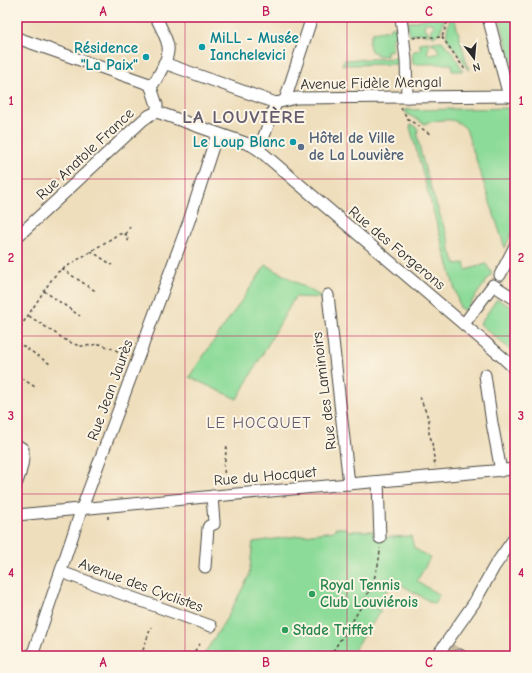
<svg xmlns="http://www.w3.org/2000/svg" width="532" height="673" viewBox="0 0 532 673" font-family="'Comic Neue',sans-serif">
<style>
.green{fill:#8ddb99;stroke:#5c8362}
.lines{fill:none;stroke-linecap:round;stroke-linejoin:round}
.minor-tunnel{stroke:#c7ba9f;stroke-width:11;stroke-dasharray:11 5.5;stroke-linecap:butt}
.minor-casing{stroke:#484641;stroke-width:13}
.path{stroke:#484641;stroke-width:1.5;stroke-dasharray:3 3;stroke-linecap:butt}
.minor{stroke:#fff;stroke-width:11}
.grid{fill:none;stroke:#c2185b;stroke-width:1;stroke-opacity:0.55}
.culture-dot{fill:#0f9aa8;stroke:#fcf5e5;stroke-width:1.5}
.service-dot{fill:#5c6f8a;stroke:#fcf5e5;stroke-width:1.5}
.leisure-dot{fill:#2e9e5b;stroke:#fcf5e5;stroke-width:1.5}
.labels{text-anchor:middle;stroke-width:4;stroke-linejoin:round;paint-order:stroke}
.culture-label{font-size:15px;font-weight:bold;fill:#0d838f;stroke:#fcf5e5;text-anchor:end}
.street-label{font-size:15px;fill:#2b2b2b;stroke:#fcf5e5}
.service-label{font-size:15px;font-weight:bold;fill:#4e5e75;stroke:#fcf5e5;text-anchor:start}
.leisure-label{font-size:15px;font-weight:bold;fill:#27864d;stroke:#fcf5e5;text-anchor:start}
.neighbourhood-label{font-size:16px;letter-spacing:1px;fill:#645c6f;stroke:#fcf5e5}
.district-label{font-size:19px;font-weight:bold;letter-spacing:1px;fill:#645c6f;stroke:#fcf5e5}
.neatline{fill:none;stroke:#c2185b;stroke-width:1.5}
.grid-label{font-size:13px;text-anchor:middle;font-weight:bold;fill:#c2185b}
</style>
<rect width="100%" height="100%" fill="#fcf5e5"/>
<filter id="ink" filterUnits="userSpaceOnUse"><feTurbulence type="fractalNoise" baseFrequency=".025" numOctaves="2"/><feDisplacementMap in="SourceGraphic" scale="8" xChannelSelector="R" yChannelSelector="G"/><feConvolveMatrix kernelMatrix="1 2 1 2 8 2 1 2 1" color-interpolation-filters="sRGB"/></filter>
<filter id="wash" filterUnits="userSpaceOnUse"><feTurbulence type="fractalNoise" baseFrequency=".012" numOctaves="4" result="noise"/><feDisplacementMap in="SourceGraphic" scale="16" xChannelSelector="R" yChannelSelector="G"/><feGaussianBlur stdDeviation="0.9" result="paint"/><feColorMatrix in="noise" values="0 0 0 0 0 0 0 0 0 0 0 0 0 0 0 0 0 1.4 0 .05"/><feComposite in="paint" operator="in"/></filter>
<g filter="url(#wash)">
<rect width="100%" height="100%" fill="#eedebc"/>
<g class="green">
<path d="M433 17H445L440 33 434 36 430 35 431 29 434 26 432 23H425L424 27 425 30 428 31V35L418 33 410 36 407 23Z"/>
<path d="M451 17H454L469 71C466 68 464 62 461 57 448 39 442 40 451 17Z"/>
<path d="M499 17H515V74Z"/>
<path d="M396 26 397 36 392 37V50L387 51V56L376 55V53L371 51C368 44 369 41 372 33L390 30V27Z"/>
<path d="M442 41 453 53 463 71H452V64H413L412 52 421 49 419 43 429 42V47L427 53 430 55 437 54 439 52 437 47 432 44V42Z"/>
<path d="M400 58 401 64 342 65 344 60Z"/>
<path d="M515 108V226L505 248 466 129C454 116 444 120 428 122L425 124 407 114 405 110Z"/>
<path d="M412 124 418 129C413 139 443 225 449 241L450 251 456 264 464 263 466 270 486 264 492 273 465 311 460 308 410 127Z"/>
<path d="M266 265 324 298 295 297 237 399 189 377Z"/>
<path d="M497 299 515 309V349L512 351 480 324Z"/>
<path d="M335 528H346L349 531H373L374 538 411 536 414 548 430 558 417 581 439 595 434 604 393 580 376 608 381 611 350 656H203L228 616 249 576 253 542 334 531Z"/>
</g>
</g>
<g filter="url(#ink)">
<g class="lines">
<path class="minor-tunnel" d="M450 649 460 655"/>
<g class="minor-casing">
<g id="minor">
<path d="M401 17 406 60 407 97"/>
<path d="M488 17 509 96"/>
<path d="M17 38 149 84 151 87"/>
<path d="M164 63 276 103"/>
<path d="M151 87 157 105V112L251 145 259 150 501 356 515 369"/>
<path d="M151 87C158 78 170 57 168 46 166 36 160 26 156 17"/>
<path d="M285 100 312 17"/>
<path d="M276 103 296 98 515 96"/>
<path d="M259 150 276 103"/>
<path d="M17 237 143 120 150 115 157 112"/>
<path d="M500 275 515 246"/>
<path d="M328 295 349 484"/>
<path d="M464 324 493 285 515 299"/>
<path d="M485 375 492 423 501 471"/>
<path d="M17 445 23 449C24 460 21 472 17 482"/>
<path d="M378 482 380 538"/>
<path d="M17 515 226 495 515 469"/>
<path d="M205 567 208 528 209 526 214 524V522L212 496"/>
<path d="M61 572 211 626"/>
<path d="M460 655 461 656"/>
<path d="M32 656 82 508 189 221 217 134"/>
<path d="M437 656 474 603 494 567 515 537"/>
</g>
</g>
<g class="path">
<path d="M442 37 466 71"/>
<path d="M413 38C422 35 432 38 442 37L449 17"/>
<path d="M401 108 408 119 430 134"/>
<path d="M126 234 131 225"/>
<path d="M91 251 112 265"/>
<path d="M62 269 97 292"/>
<path d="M44 291 80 316"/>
<path d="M29 316 67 341 79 346H85L100 344 128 355"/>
<path d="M17 332 52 279 58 272 117 235C126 231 129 236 128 244"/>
<path d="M17 342 50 364"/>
<path d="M17 375 35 387"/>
<path d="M420 397 429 420V433L432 442 435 467"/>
<path d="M17 410 18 411"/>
<path d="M225 485 224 466 227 445"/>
<path d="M108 516V522"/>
<path d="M141 656 151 627"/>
<path d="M191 656 200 644"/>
<path d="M330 656C350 623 379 588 380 548"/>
</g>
<use href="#minor" class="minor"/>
</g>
</g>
<path class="grid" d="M185 17V656M347 17V656M17 179H515M17 336H515M17 494H515"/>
<g class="culture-dot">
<circle cx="202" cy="47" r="4"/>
<circle cx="146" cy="57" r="4"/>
<circle cx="293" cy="142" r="4"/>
</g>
<circle class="service-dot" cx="301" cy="147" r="4"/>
<g class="leisure-dot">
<circle cx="312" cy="594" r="4"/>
<circle cx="285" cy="630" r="4"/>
</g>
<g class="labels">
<g class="culture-label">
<text x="210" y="43" text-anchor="start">MiLL - Musée<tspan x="210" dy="17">Ianchelevici</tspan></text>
<text x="138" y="53">Résidence<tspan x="138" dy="17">"La Paix"</tspan></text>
<text x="285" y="147">Le Loup Blanc</text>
</g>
<g class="street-label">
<text transform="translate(371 83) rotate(-1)" y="5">Avenue Fidèle Mengal</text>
<text transform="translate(85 154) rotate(-43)" y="5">Rue Anatole France</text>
<text transform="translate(397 248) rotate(40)" y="5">Rue des Forgerons</text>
<text transform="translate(110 390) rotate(-70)" y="5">Rue Jean Jaurès</text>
<text transform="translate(324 391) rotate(-97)" y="5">Rue des Laminoirs</text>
<text transform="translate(265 476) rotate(-5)" y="5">Rue du Hocquet</text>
<text transform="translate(141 585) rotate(20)" y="5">Avenue des Cyclistes</text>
</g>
<g class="service-label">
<text x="309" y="143">Hôtel de Ville<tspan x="309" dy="17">de La Louvière</tspan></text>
</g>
<g class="leisure-label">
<text x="320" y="590">Royal Tennis<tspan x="320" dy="17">Club Louviérois</tspan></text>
<text x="293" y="635">Stade Triffet</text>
</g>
<g class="neighbourhood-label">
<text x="259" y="428">LE HOCQUET</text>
</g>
<g class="district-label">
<text x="244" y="123">LA LOUVIÈRE</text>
</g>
</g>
<rect width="532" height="673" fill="none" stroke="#fcf5e5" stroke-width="44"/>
<g transform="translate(474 58) rotate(164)" stroke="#fcf5e5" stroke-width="3" paint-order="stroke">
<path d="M0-3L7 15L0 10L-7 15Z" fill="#2b2b2b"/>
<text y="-6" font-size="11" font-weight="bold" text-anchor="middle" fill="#2b2b2b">N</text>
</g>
<rect x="22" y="22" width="488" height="629" class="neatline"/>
<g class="grid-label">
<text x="103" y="16">A</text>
<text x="266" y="16">B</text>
<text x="429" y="16">C</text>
<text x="11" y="105">1</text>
<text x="521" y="105">1</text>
<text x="11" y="262">2</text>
<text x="521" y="262">2</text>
<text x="11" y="420">3</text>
<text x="521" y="420">3</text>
<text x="11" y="577">4</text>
<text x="521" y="577">4</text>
<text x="103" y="667">A</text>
<text x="266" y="667">B</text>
<text x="429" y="667">C</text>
</g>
</svg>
